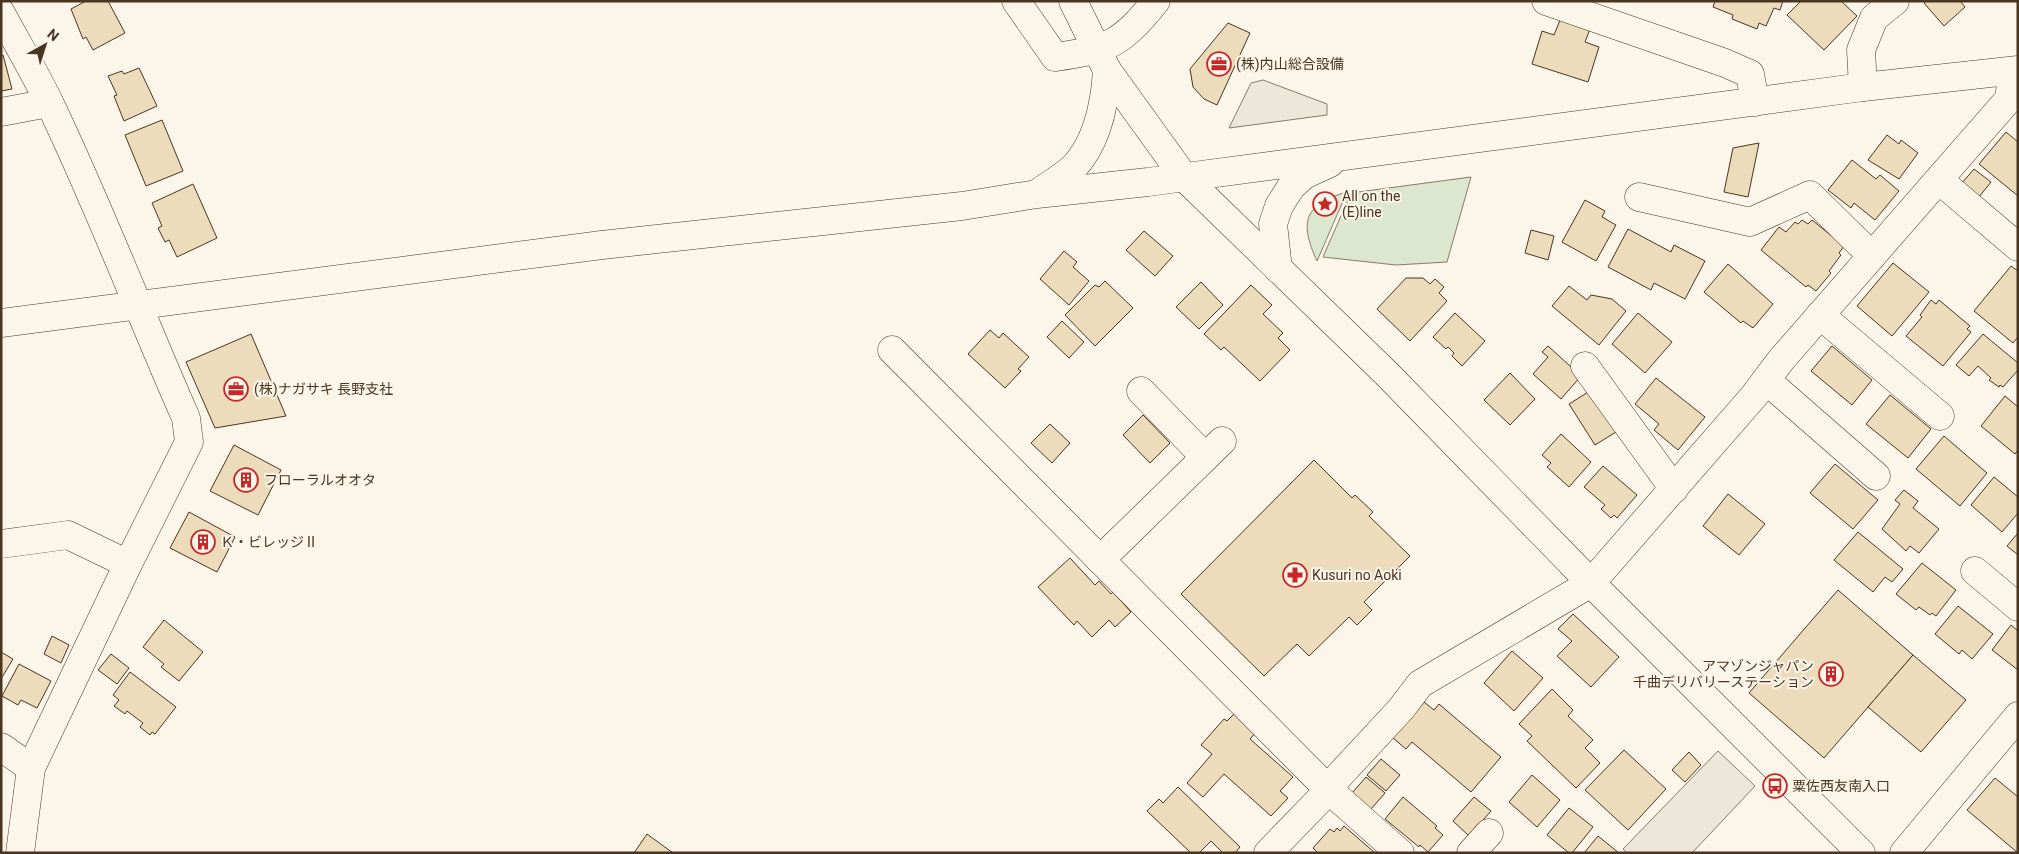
<svg xmlns="http://www.w3.org/2000/svg" width="2019" height="854" viewBox="0 0 2019 854" font-family="Roboto,'Noto Sans JP',sans-serif">
<style>
.green{fill:#dce7d0;stroke:#887966}
.parking{fill:#ede7d9;stroke:#887966}
.building{fill:#ecdcbc;stroke:#4a3520}
.lines{fill:none;stroke-linecap:round;stroke-linejoin:round}
.minor-casing{stroke:#4a3520;stroke-width:29}
.minor{stroke:#fbf6e9;stroke-width:28}
.labels{text-anchor:middle;stroke-width:4;stroke-linejoin:round;paint-order:stroke}
.poi-label{font-size:14px;fill:#4a3520;stroke:#fbf6e9;text-anchor:start}
</style>
<rect width="100%" height="100%" fill="#fbf6e9"/>
<g class="green">
<path d="M1471 177 1447 262 1396 265 1323 257 1351 193Z"/>
<path d="M1347 192 1317 261C1299 222 1304 204 1347 192Z"/>
</g>
<g class="parking">
<path d="M1263 80 1327 104V115L1229 128 1251 83Z"/>
<path d="M1718 751 1755 786 1692 853H1627L1623 849Z"/>
</g>
<g class="building">
<path d="M86 1H108L125 33 93 50 86 37 83 39 71 9Z"/>
<path d="M1715 1H1783L1780 10 1774 8 1766 26 1759 23 1757 29 1732 19 1733 15 1713 7Z"/>
<path d="M1801 1H1841L1857 16 1824 50 1787 15Z"/>
<path d="M1926 1H1960L1965 7 1944 26 1924 3Z"/>
<path d="M1560 20 1590 29 1585 42 1599 47 1588 82 1532 64 1542 31 1554 35Z"/>
<path d="M1228 23 1250 33 1217 105 1204 99 1193 87 1190 69Z"/>
<path d="M3 55 12 89 1 91V56Z"/>
<path d="M139 68 157 106 124 121 114 96 117 95 108 76 122 71 124 74Z"/>
<path d="M162 120 183 171 146 186 125 135Z"/>
<path d="M2006 132 2018 142V196L1979 164Z"/>
<path d="M1887 135 1899 144 1901 140 1918 153 1899 179 1868 160Z"/>
<path d="M1759 143 1748 197 1724 192 1733 148Z"/>
<path d="M1852 160 1876 179 1880 175 1899 191 1875 220 1854 203 1851 208 1828 190Z"/>
<path d="M1974 169 1991 182 1979 197 1962 183Z"/>
<path d="M193 184 217 238 177 257 169 240 165 242 158 228 162 226 152 203Z"/>
<path d="M1585 200 1605 211 1602 217 1616 225 1596 261 1562 242Z"/>
<path d="M1802 220 1808 224 1812 220 1844 246 1839 253 1841 255 1829 271 1831 273 1816 291 1808 285 1806 287 1761 250 1779 227 1786 232 1795 222 1798 224Z"/>
<path d="M1628 229 1671 252 1674 245 1705 261 1685 299 1654 283 1651 290 1608 267Z"/>
<path d="M1531 230 1554 236 1548 260 1525 253Z"/>
<path d="M1144 231 1173 256 1155 276 1126 250Z"/>
<path d="M1064 251 1077 262 1073 267 1089 281 1069 305 1040 279Z"/>
<path d="M1893 263 1929 292 1892 336 1857 306Z"/>
<path d="M1728 264 1773 304 1753 328 1743 321 1741 323 1704 292Z"/>
<path d="M2011 266 2018 271V337L2013 343 1974 311Z"/>
<path d="M1406 278H1423L1430 284 1435 279 1444 287 1439 293 1447 301 1410 341 1377 309Z"/>
<path d="M1105 281 1133 308 1095 346 1065 315 1095 285 1099 287Z"/>
<path d="M1201 282 1223 305 1199 329 1176 307Z"/>
<path d="M1251 285 1272 305 1263 314 1283 333 1278 338 1290 350 1260 381 1224 347 1221 350 1204 334Z"/>
<path d="M1569 286 1587 300 1591 295 1612 299 1626 311 1599 345 1552 306Z"/>
<path d="M1931 300 1936 304 1939 300 1970 326 1967 329 1971 332 1943 366 1906 336 1922 317 1920 315Z"/>
<path d="M1455 313 1485 341 1462 366 1452 356 1454 353 1448 347 1446 349 1433 337Z"/>
<path d="M1638 313 1672 342 1645 373 1612 344Z"/>
<path d="M1062 321 1084 342 1069 358 1047 337Z"/>
<path d="M990 330 999 338 1003 333 1029 357 1018 369 1021 371 1005 388 968 354Z"/>
<path d="M251 334 286 416 215 428 186 362Z"/>
<path d="M1983 334 2018 363V370L2003 387 2000 385 1999 387 1989 380 1991 378 1978 366 1969 376 1956 365Z"/>
<path d="M1548 346 1581 376 1561 399 1533 374 1548 357 1542 352Z"/>
<path d="M1832 346 1872 380 1852 405 1811 371Z"/>
<path d="M1510 373 1535 399 1510 425 1484 400Z"/>
<path d="M1656 378 1705 417 1678 450 1654 430 1659 424 1635 404Z"/>
<path d="M1590 391 1616 432 1595 445 1569 404Z"/>
<path d="M1890 395 1931 429 1908 458 1866 424Z"/>
<path d="M2005 396 2018 407V450L2015 454 1981 426Z"/>
<path d="M1143 415 1170 443 1150 463 1123 435Z"/>
<path d="M1050 424 1070 443 1052 463 1031 443Z"/>
<path d="M1561 434 1591 462 1569 487 1547 467 1551 463 1542 455Z"/>
<path d="M1944 436 1987 473 1960 506 1916 469Z"/>
<path d="M234 445 281 470 258 515 210 491Z"/>
<path d="M1314 460 1352 498 1355 495 1373 512 1369 516 1410 556 1364 602 1372 610 1357 625 1349 617 1309 656 1297 644 1264 676 1181 594Z"/>
<path d="M1835 464 1878 500 1853 529 1810 493Z"/>
<path d="M1603 466 1637 495 1617 518 1614 515 1611 518 1601 509 1605 505 1584 487Z"/>
<path d="M1994 477 2018 497V513L2002 532 1971 505Z"/>
<path d="M1904 490 1918 501 1913 508 1939 529 1919 553 1910 546 1906 551 1882 529 1900 504 1895 500Z"/>
<path d="M1728 494 1765 524 1739 555 1703 526Z"/>
<path d="M189 512 235 537 217 572 170 548Z"/>
<path d="M1858 532 1903 569 1892 582 1885 577 1873 592 1834 560Z"/>
<path d="M2018 533V555L2007 546Z"/>
<path d="M1070 558 1095 585 1099 581 1111 594 1113 592 1131 612 1115 627 1109 620 1092 637 1077 621 1074 625 1038 587Z"/>
<path d="M1922 563 1956 590 1936 616 1932 613 1930 615 1919 607 1916 610 1896 594Z"/>
<path d="M1838 590 1913 655 1824 758 1749 693Z"/>
<path d="M1958 606 1993 634 1972 659 1962 650 1959 654 1935 634Z"/>
<path d="M1573 614 1619 657 1591 687 1557 656 1572 641 1558 629Z"/>
<path d="M164 620 203 652 179 681 161 667 164 664 143 647Z"/>
<path d="M2011 625 2018 631V670L1992 650Z"/>
<path d="M52 636 69 645 61 663 44 654Z"/>
<path d="M1512 651 1543 678 1514 711 1484 683Z"/>
<path d="M1 652 13 659 1 679Z"/>
<path d="M111 654 129 668 117 684 98 670Z"/>
<path d="M1913 655 1966 700 1921 752 1868 707Z"/>
<path d="M19 664 51 681 37 708 21 700 18 705 2 696Z"/>
<path d="M130 672 176 707 155 734 152 732 150 735 140 727 143 723 127 711 125 714 114 706 119 700 113 695Z"/>
<path d="M1552 689 1573 710 1568 716 1593 740 1585 748 1600 763 1576 788 1527 741 1532 736 1519 724Z"/>
<path d="M1424 702 1434 710 1439 704 1501 757 1471 792 1412 742 1406 749 1393 738Z"/>
<path d="M1235 713 1256 732 1250 739 1293 777 1280 791 1288 798 1271 816 1224 774 1203 797 1187 783 1212 754 1201 745 1224 719 1227 721Z"/>
<path d="M1624 750 1666 789 1628 830 1585 790Z"/>
<path d="M1689 752 1701 765 1685 782 1672 770Z"/>
<path d="M1381 759 1400 775 1386 791 1367 775Z"/>
<path d="M1532 775 1560 800 1537 827 1509 802Z"/>
<path d="M1366 777 1385 793 1371 809 1352 793Z"/>
<path d="M1995 778 2018 797V853L1967 810Z"/>
<path d="M1178 787 1240 847 1235 853H1223L1211 841 1199 853H1191L1147 811 1159 799 1163 803Z"/>
<path d="M1403 797 1437 826 1435 828 1443 835 1428 852 1420 845 1419 847 1385 819Z"/>
<path d="M1474 797 1491 811 1469 836 1453 821Z"/>
<path d="M1569 808 1593 827 1572 853H1569L1547 835Z"/>
<path d="M1344 826 1374 852 1373 853H1318L1313 848 1330 829 1334 832 1337 828 1340 831Z"/>
<path d="M647 834 673 853H634Z"/>
<path d="M1598 836 1619 853H1584Z"/>
</g>
<g class="lines">
<g class="minor-casing">
<g id="minor">
<path d="M1016 1 1055 57C1109 50 1122 43 1156 1"/>
<path d="M1073 1 1107 70 1184 177 1387 374 1591 583 1861 853"/>
<path d="M1546 1 1725 63 1750 74 1755 102"/>
<path d="M1 13C17 43 35 73 50 104 99 206 140 314 186 418L189 442 128 564 68 535 1 544"/>
<path d="M1863 87 1861 50 1874 18 1895 1"/>
<path d="M1 112 49 103"/>
<path d="M1939 180 2018 247"/>
<path d="M1038 193C1049 185 1063 177 1073 168 1098 142 1105 104 1107 70"/>
<path d="M1639 197 1750 222 1810 195 1872 256"/>
<path d="M1278 269 1273 224 1279 206 1291 187 1304 175 1330 163"/>
<path d="M1820 315 1940 416"/>
<path d="M1 323 602 245 962 206 1037 194 1148 182 1863 87 2018 70"/>
<path d="M892 350 1329 790 1400 853"/>
<path d="M1585 366 1674 489"/>
<path d="M1766 380 1876 476"/>
<path d="M1141 391 1205 457"/>
<path d="M1100 560 1222 441"/>
<path d="M1975 571 2018 607"/>
<path d="M1 747 31 768"/>
<path d="M20 853 31 768 128 564"/>
<path d="M1268 853 1329 790 1337 778 1401 709 1420 684 1591 583 1754 396 1781 360 2009 99 2013 71"/>
<path d="M1471 853 1489 833"/>
<path d="M1904 853 2018 716"/>
</g>
</g>
<use href="#minor" class="minor"/>
</g>
<defs>
<g id="office-ring" transform="scale(1.25)"><circle r="9.5" fill="#fbf6e9" stroke="#c62828" stroke-width="1.5"/><path d="M-6-3h4V-5.5h4V-3h4V5H-6ZM-1-4.5V-3h2v-1.5ZM-6 0V1H6V0Z" fill="#c62828"/></g>
<g id="sight-ring" transform="scale(1.25)"><circle r="9.5" fill="#fbf6e9" stroke="#c62828" stroke-width="1.5"/><path d="M0-6L1.8-2.2L6-1.7L2.9 1.2L3.7 5.4L0 3.3L-3.7 5.4L-2.9 1.2L-6-1.7L-1.8-2.2Z" fill="#c62828"/></g>
<g id="building-ring" transform="scale(1.25)"><circle r="9.5" fill="#fbf6e9" stroke="#c62828" stroke-width="1.5"/><path d="M-4-6H4V6H1V3H-1V6H-4ZM-2.5-4.3h1.7v1.8h-1.7ZM.8-4.3h1.7v1.8H.8ZM-2.5-1h1.7V.8h-1.7ZM.8-1h1.7V.8H.8Z" fill="#c62828"/></g>
<g id="pharmacy-ring" transform="scale(1.25)"><circle r="9.5" fill="#fbf6e9" stroke="#c62828" stroke-width="1.5"/><path d="M-2-6h4v4h4v4h-4v4h-4v-4h-4v-4h4Z" fill="#c62828"/></g>
<g id="bus-ring" transform="scale(1.25)"><circle r="9.5" fill="#fbf6e9" stroke="#c62828" stroke-width="1.5"/><path d="M-5-6H5V4H4V6H2V4H-2V6H-4V4H-5ZM-3.5-4V0h7V-4ZM-3.5 1.2v1.5H-2V1.2ZM2 1.2v1.5H3.5V1.2Z" fill="#c62828"/></g>
</defs>
<g fill-rule="evenodd">
<use href="#office-ring" x="1219" y="64"/>
<use href="#sight-ring" x="1325" y="204"/>
<use href="#office-ring" x="236" y="389"/>
<use href="#building-ring" x="246" y="480"/>
<use href="#building-ring" x="203" y="542"/>
<use href="#pharmacy-ring" x="1295" y="575"/>
<use href="#building-ring" x="1831" y="674"/>
<use href="#bus-ring" x="1775" y="786"/>
</g>
<g class="labels">
<g class="poi-label">
<text x="1236" y="69">(株)内山総合設備</text>
<text x="1342" y="201">All on the<tspan x="1342" dy="16">(E)line</tspan></text>
<text x="254" y="394">(株)ナガサキ 長野支社</text>
<text x="264" y="485">フローラルオオタ</text>
<text x="220" y="547">Ｋ・ビレッジⅡ</text>
<text x="1312" y="580">Kusuri no Aoki</text>
<text x="1814" y="671" text-anchor="end">アマゾンジャパン<tspan x="1814" dy="16">千曲デリバリーステーション</tspan></text>
<text x="1792" y="791">粟佐西友南入口</text>
</g>
</g>
<rect width="2019" height="854" fill="none" stroke="#4a3520" stroke-width="5"/>
<g transform="translate(45 45) rotate(39)" stroke="#fbf6e9" stroke-width="4" paint-order="stroke">
<path d="M0-4L9 19L0 12L-9 19Z" fill="#4a3520"/>
<text y="-8" font-size="14" font-weight="bold" text-anchor="middle" fill="#4a3520">N</text>
</g>
</svg>
